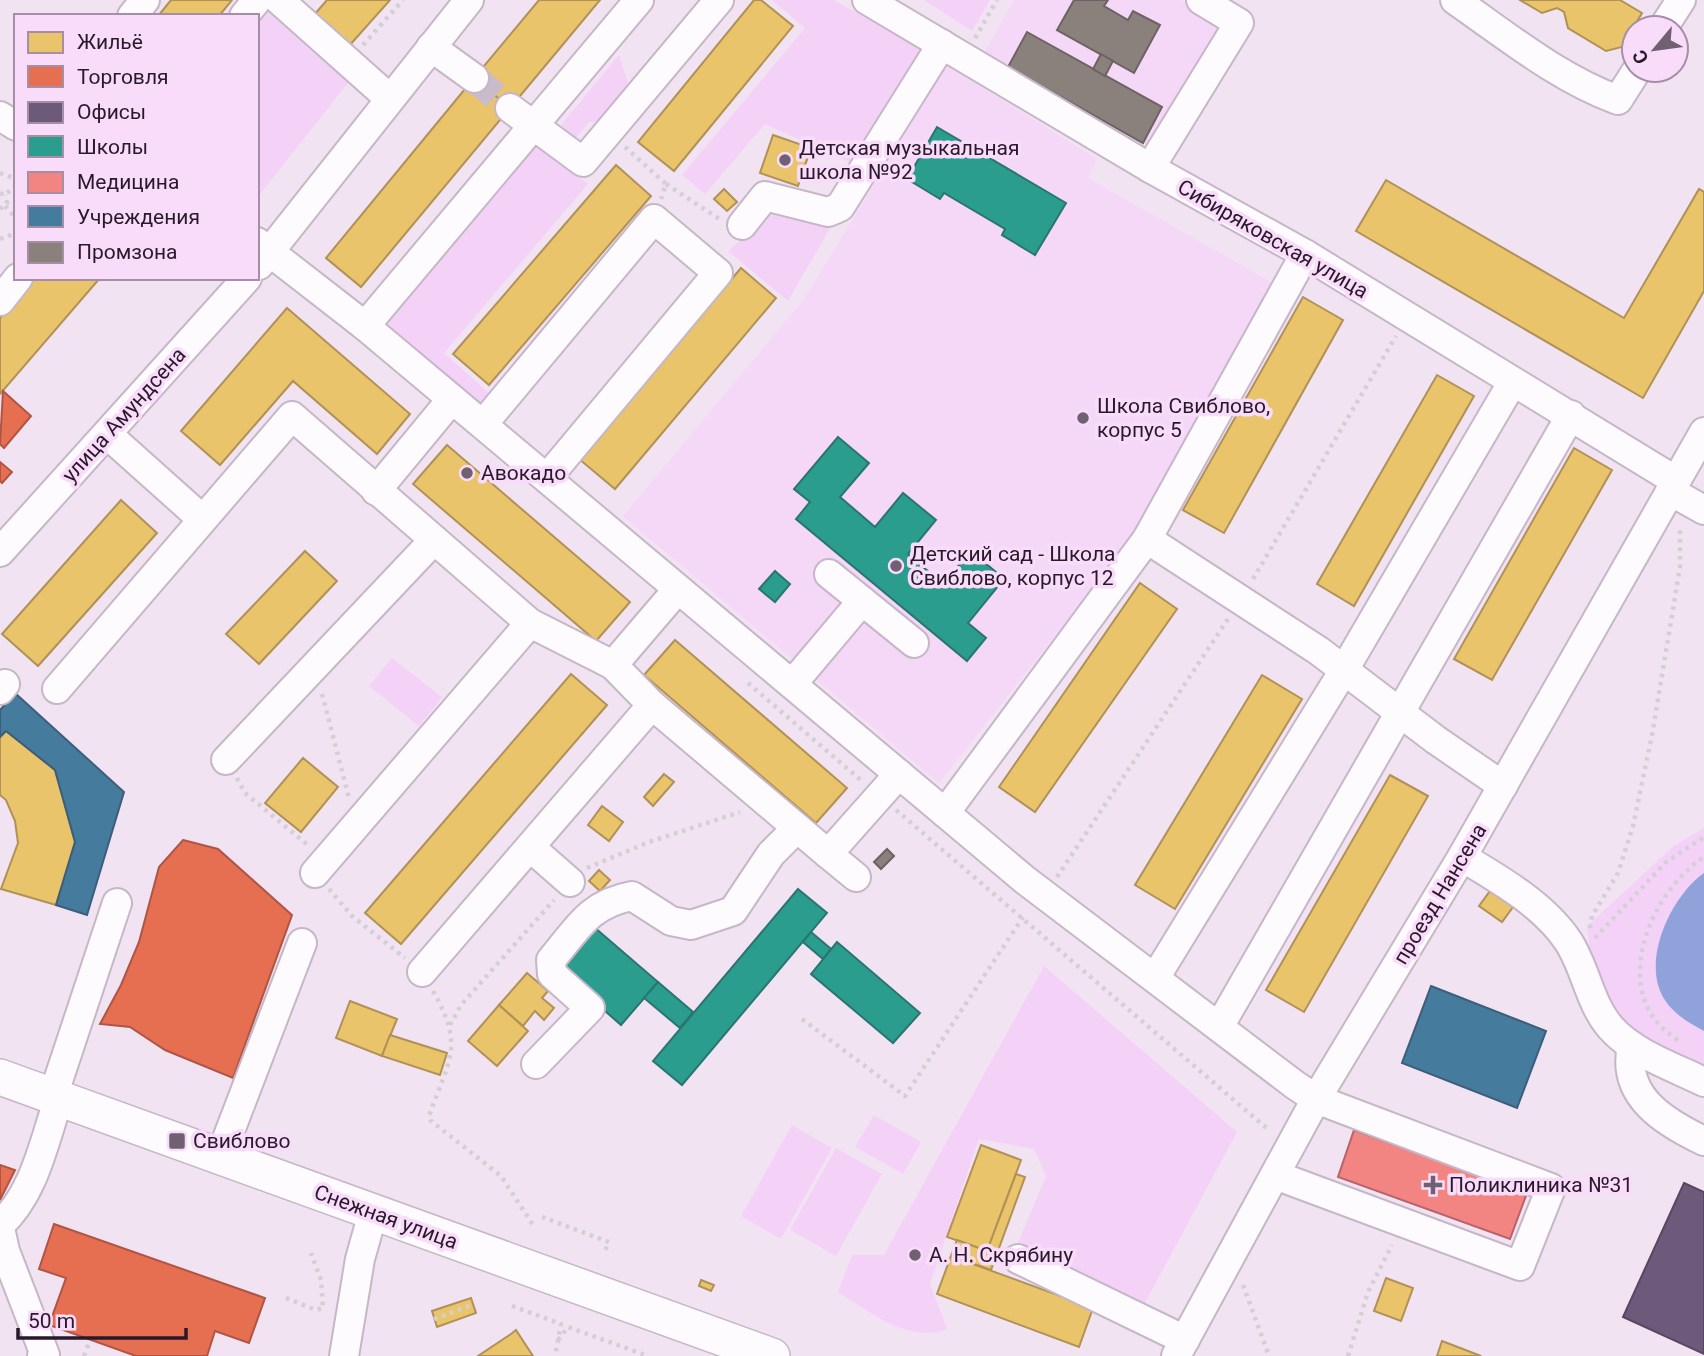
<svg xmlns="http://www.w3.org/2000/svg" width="1704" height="1356" viewBox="0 0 1704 1356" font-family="Roboto,sans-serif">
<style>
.built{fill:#f5d7f7}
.green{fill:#f4d2f7}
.water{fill:#8fa3da}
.homes{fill:#e9c46a;stroke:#b09157;stroke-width:2}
.shops{fill:#e76f51;stroke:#ae5546;stroke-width:2}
.offices{fill:#6d597a;stroke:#594662;stroke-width:2}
.schools{fill:#2a9d8f;stroke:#2a7571;stroke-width:2}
.health{fill:#f28482;stroke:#b66468;stroke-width:2}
.public{fill:#457b9d;stroke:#3d5e7b;stroke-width:2}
.industry{fill:#8a817c;stroke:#6d6264;stroke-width:2}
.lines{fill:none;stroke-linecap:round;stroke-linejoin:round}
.minor-tunnel{stroke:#cabbcb;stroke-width:28;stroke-dasharray:28 14;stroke-linecap:butt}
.minor-casing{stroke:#c6b7c8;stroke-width:32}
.major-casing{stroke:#c6b7c8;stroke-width:38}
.path{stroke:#d3cfd4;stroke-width:4.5;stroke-dasharray:3.5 5;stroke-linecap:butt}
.minor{stroke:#fdfbfd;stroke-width:28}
.major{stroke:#fdfbfd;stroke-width:35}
.poi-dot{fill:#706071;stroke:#f8dcfa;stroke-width:2.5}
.labels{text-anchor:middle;stroke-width:7;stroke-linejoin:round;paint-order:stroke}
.poi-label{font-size:21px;fill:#2a192b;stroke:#f8dcfa;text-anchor:start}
.street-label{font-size:21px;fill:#2a192b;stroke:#f8dcfa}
</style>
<rect width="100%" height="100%" fill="#f2e3f3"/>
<g class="built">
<path d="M1014 0H1181L1221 22 1150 147 984 53Z"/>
<path d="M947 66 1097 159 1088 178 1273 283 1132 538 939 783 623 516 804 299Z"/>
</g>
<g class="green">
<path d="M772 0H834L923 51 853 164 765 124 705 194 682 175 805 28Z"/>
<path d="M924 0H990L972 31Z"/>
<path d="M269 1 352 78 257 198V16Z"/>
<path d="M619 55 630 89 604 120 589 122 576 138 561 125Z"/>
<path d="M533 139 588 184 444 353 490 394 477 408 380 323Z"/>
<path d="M773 212 833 223 788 301 728 251Z"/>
<path d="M392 658 442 697 419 726 369 686Z"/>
<path d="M1704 828V1075L1612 1017 1591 965 1587 926 1675 845Z"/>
<path d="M1044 966 1237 1132 1132 1327 1010 1262 1046 1176 1034 1149 979 1139 930 1284 947 1329C909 1344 870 1312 838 1292L852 1255H884Z"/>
<path d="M874 1115 921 1142 903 1174 855 1147Z"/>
<path d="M792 1125 832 1148 781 1239 741 1216Z"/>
<path d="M836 1148 882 1174 836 1256 790 1230Z"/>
</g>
<path class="water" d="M1704 873V1031C1685 1021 1666 1009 1659 988 1646 950 1674 894 1704 873Z"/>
<g class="homes">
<path d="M171 0H232L219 16H158Z"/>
<path d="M327 0H390L349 46 314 15Z"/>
<path d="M539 0H600L510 108 474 78Z"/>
<path d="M754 0H761L793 26 674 171 638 142Z"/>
<path d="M1520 0H1620L1642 13 1622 47 1606 51 1568 28 1564 12 1557 8 1542 13Z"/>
<path d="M474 78 510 108 361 287 326 258Z"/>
<path d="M773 135 811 148 798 186 760 173Z"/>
<path d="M616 165 651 196 489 385 453 354Z"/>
<path d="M1386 180 1624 318 1699 189 1704 192V291L1643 398 1356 231Z"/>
<path d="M724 189 737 202 727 211 714 199Z"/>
<path d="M741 268 776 298 615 489 579 459Z"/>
<path d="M35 278H100L0 394V318Z"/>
<path d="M1303 297 1343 320 1224 533 1183 510Z"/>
<path d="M287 308 410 414 377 454 293 381 220 465 181 431Z"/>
<path d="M1437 375 1474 396 1354 606 1317 584Z"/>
<path d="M447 445 630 602 596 641 413 484Z"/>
<path d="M1574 448 1612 470 1492 680 1454 659Z"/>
<path d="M121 500 157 533 38 666 2 634Z"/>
<path d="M305 551 337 581 259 664 226 634Z"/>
<path d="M1140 583 1177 609 1035 812 999 787Z"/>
<path d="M675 640 847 788 816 823 644 675Z"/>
<path d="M571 674 607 705 401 944 365 913Z"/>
<path d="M1262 675 1302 699 1175 909 1135 885Z"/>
<path d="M6 731 55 770 75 842 56 905 1 889 18 843 15 821 6 800 0 795V737Z"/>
<path d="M303 758 338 787 301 832 265 803Z"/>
<path d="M664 774 674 782 653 806 644 797Z"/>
<path d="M1390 775 1428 796 1304 1012 1266 990Z"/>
<path d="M602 806 623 822 609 841 588 825Z"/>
<path d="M599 870 610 880 600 891 589 881Z"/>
<path d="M1490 891 1513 907 1502 922 1479 906Z"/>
<path d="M527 973 548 991 542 998 554 1008 544 1020 535 1011 523 1026 499 1005Z"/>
<path d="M350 1001 397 1019 382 1056 336 1038Z"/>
<path d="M499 1005 528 1031 497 1066 468 1041Z"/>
<path d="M390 1035 447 1053 440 1075 382 1056Z"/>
<path d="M981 1145 1021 1160 987 1251 947 1237Z"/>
<path d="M1016 1174 1025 1177 991 1270 951 1256 957 1240 987 1251Z"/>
<path d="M951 1256 1093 1308 1079 1347 937 1294Z"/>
<path d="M1386 1278 1413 1288 1401 1321 1374 1311Z"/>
<path d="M701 1280 714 1285 711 1291 699 1286Z"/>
<path d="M471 1298 476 1313 437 1327 432 1311Z"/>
<path d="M516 1330 533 1356H478L511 1334Z"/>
<path d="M1442 1341 1481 1356H1437Z"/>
</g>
<g class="shops">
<path d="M3 391 31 416 4 448 0 444Z"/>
<path d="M0 462 12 472 2 483 0 481Z"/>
<path d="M183 840 218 849 292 915 233 1078 165 1050 130 1027 100 1024 121 985 139 942 159 867Z"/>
<path d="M0 1165 15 1170 0 1200Z"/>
<path d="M54 1224 265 1298 249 1343 215 1331 207 1356H136L49 1325 66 1278 39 1269Z"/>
</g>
<path class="offices" d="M1684 1183 1704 1192V1354L1623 1317Z"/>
<g class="schools">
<path d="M937 127 1066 203 1035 255 1002 235 1005 229 944 193 940 199 907 179Z"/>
<path d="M838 437 869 463 840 497 875 527 903 493 936 520 908 554 943 584 971 551 1004 579 968 623 986 638 967 661 796 519 810 502 794 489Z"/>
<path d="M775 571 790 584 775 602 759 589Z"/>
<path d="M798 889 827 913 682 1085 653 1061Z"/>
<path d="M594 927 658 982 621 1025 557 969Z"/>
<path d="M811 932 831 949 823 959 803 942Z"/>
<path d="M837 942 920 1013 893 1043 811 974Z"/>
<path d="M658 982 693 1012 680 1028 644 998Z"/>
</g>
<path class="health" d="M1354 1130 1527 1193 1510 1239 1338 1177Z"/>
<g class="public">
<path d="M15 693 124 792 87 915 56 905 75 842 55 770 6 731 0 737V710Z"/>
<path d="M1431 986 1546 1031 1517 1108 1402 1063Z"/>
</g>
<g class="industry">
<path d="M1074 0H1108L1104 6 1128 20 1133 11 1160 25 1134 73 1057 30Z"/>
<path d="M1027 32 1162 107 1143 143 1008 67Z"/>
<path d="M1101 54 1113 61 1105 76 1093 69Z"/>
<path d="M887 849 894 856 881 869 874 862Z"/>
</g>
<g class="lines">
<path class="minor-tunnel" d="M474 78 510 108"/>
<g class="minor-casing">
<g id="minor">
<path d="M279 0 390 99"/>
<path d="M867 0 1150 168 1305 254 1676 481"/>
<path d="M1455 0C1507 36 1558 78 1618 100L1637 70"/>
<path d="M132 16 145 0"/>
<path d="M244 16 257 0"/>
<path d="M1663 28 1681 0"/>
<path d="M431 47 474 78"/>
<path d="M510 108 583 162 719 0"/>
<path d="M0 116 16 126"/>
<path d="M1150 168 1239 23 1201 0"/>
<path d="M742 225 765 196 828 212 840 207 942 44"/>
<path d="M257 242 365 326 1025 880 1295 1085 1316 1099 1551 1188 1520 1266 1275 1175"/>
<path d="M259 265 469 0"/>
<path d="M0 301 18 278"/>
<path d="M365 326 639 0"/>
<path d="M483 424 654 219 718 273 547 478"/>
<path d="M107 434 202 519"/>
<path d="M376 491 452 399"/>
<path d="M1670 491 1704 510"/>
<path d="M1147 539 1319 651 1436 740 1503 786"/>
<path d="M0 552 247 278"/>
<path d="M829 574 914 643"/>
<path d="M613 665 678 589"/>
<path d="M793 683 862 601"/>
<path d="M57 689 292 416 530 623 613 665 652 705 828 854 899 774"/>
<path d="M0 690 5 684"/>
<path d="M226 760 434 540"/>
<path d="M945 813 1147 539 1305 254"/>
<path d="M530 847 570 882"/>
<path d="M828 854 856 877"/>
<path d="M1462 857C1499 879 1544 905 1568 941 1586 968 1589 1003 1611 1028 1634 1054 1674 1067 1704 1082"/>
<path d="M315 873 530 623"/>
<path d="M422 972 652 705"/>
<path d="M1155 978 1344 670 1512 383"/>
<path d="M1219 1027 1571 415"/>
<path d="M1632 1046C1621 1096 1664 1122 1704 1141"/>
<path d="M536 1064 590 1008 552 974 551 960C578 928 589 904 632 896L671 921 691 925 733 911 771 854 797 828"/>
<path d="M53 1096 117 903"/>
<path d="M220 1157 302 943"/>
<path d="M0 1225C35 1193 44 1141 59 1098"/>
<path d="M0 1228 5 1251 45 1355 42 1356"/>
<path d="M1018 1259 1185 1340"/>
<path d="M344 1356 360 1259 373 1213"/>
<path d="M1176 1356 1316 1099 1462 857 1704 432"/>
</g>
</g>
<g class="major-casing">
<path id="major" d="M0 1077 772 1356"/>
</g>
<g class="path">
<path d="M975 38 997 0"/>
<path d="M363 45 403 0"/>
<path d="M625 147 666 184 661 199"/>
<path d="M0 173 16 179"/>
<path d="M666 184 721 220"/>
<path d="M0 193 5 195 16 185"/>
<path d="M5 206 16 218"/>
<path d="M0 209 7 203 5 195"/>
<path d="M0 239 16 233"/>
<path d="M1253 579 1396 336"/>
<path d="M748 683 863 782"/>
<path d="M322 694 349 798"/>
<path d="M237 778 245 793 309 846"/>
<path d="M896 810 1270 1131"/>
<path d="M587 868 649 842 740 812"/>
<path d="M1057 877 1228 619"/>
<path d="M329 889 352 916 405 958"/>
<path d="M1590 928 1592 916 1618 873 1633 826 1652 735 1680 567V527"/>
<path d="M1595 938 1665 863 1704 837"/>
<path d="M433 991C465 1047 449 1059 429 1116L431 1121 501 1176 535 1228"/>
<path d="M802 1019 905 1096 1023 917"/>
<path d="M450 1025 461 1005 554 900"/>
<path d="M1678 1040C1606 997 1648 894 1704 857"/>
<path d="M542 1217 609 1242 604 1253"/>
<path d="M1243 1285 1269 1356"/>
<path d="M286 1298 316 1310 323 1308 321 1280 311 1253"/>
<path d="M512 1306 561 1324 555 1356"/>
<path d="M434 1319 472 1305"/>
<path d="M558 1340 568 1327 648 1356"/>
<path d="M84 1356 90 1340"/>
<path d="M1348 1356 1368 1292 1392 1245"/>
</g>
<use href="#minor" class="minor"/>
<use href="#major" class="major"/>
</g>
<g class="poi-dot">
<circle cx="785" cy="160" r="7"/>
<circle cx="1083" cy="418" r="7"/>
<circle cx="467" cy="473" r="7"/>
<circle cx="896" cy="566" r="7"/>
<rect x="168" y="1132" width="18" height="18" rx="3.5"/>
<path d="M1429.5 1174.5h7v7h7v7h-7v7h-7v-7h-7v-7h7z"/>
<circle cx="915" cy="1255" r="7"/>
</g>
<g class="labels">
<g class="poi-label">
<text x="799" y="155">Детская музыкальная<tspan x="799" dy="24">школа №92</tspan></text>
<text x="1097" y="413">Школа Свиблово,<tspan x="1097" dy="24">корпус 5</tspan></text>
<text x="481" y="480">Авокадо</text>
<text x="910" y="561">Детский сад - Школа<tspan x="910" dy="24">Свиблово, корпус 12</tspan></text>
<text x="193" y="1148">Свиблово</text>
<text x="1449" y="1192">Поликлиника №31</text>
<text x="929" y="1262">А. Н. Скрябину</text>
</g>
<g class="street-label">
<text transform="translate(1273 239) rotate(30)" y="7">Сибиряковская улица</text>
<text transform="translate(124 415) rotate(-48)" y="7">улица Амундсена</text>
<text transform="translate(1440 894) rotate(-59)" y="7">проезд Нансена</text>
<text transform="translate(386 1217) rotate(20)" y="7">Снежная улица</text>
</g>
</g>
<rect x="14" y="14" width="245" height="266" fill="#f8dcfa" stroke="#a68ea7" stroke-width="2"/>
<rect x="28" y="32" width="35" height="21" fill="#e9c46a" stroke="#a68ea7" stroke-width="2"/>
<text x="77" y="49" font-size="21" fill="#2a192b">Жильё</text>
<rect x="28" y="66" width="35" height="21" fill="#e76f51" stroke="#a68ea7" stroke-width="2"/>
<text x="77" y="84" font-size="21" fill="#2a192b">Торговля</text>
<rect x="28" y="102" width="35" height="21" fill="#6d597a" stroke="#a68ea7" stroke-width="2"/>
<text x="77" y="119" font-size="21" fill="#2a192b">Офисы</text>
<rect x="28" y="136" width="35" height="21" fill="#2a9d8f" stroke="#a68ea7" stroke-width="2"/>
<text x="77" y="154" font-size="21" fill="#2a192b">Школы</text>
<rect x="28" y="172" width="35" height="21" fill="#f28482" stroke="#a68ea7" stroke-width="2"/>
<text x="77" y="189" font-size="21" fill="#2a192b">Медицина</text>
<rect x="28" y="206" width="35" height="21" fill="#457b9d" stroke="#a68ea7" stroke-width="2"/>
<text x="77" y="224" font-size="21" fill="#2a192b">Учреждения</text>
<rect x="28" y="242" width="35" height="21" fill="#8a817c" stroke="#a68ea7" stroke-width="2"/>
<text x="77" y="259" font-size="21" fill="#2a192b">Промзона</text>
<g transform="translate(1655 49) rotate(241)"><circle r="33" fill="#f8dcfa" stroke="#a68ea7" stroke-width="2"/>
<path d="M0-5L12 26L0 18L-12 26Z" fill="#706071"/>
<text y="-10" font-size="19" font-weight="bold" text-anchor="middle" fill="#2a192b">С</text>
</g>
<path d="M18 1328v10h168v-10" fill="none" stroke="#2a192b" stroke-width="3.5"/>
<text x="28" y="1328" font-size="21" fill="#2a192b" stroke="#f8dcfa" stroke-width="5" paint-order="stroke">50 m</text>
</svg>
